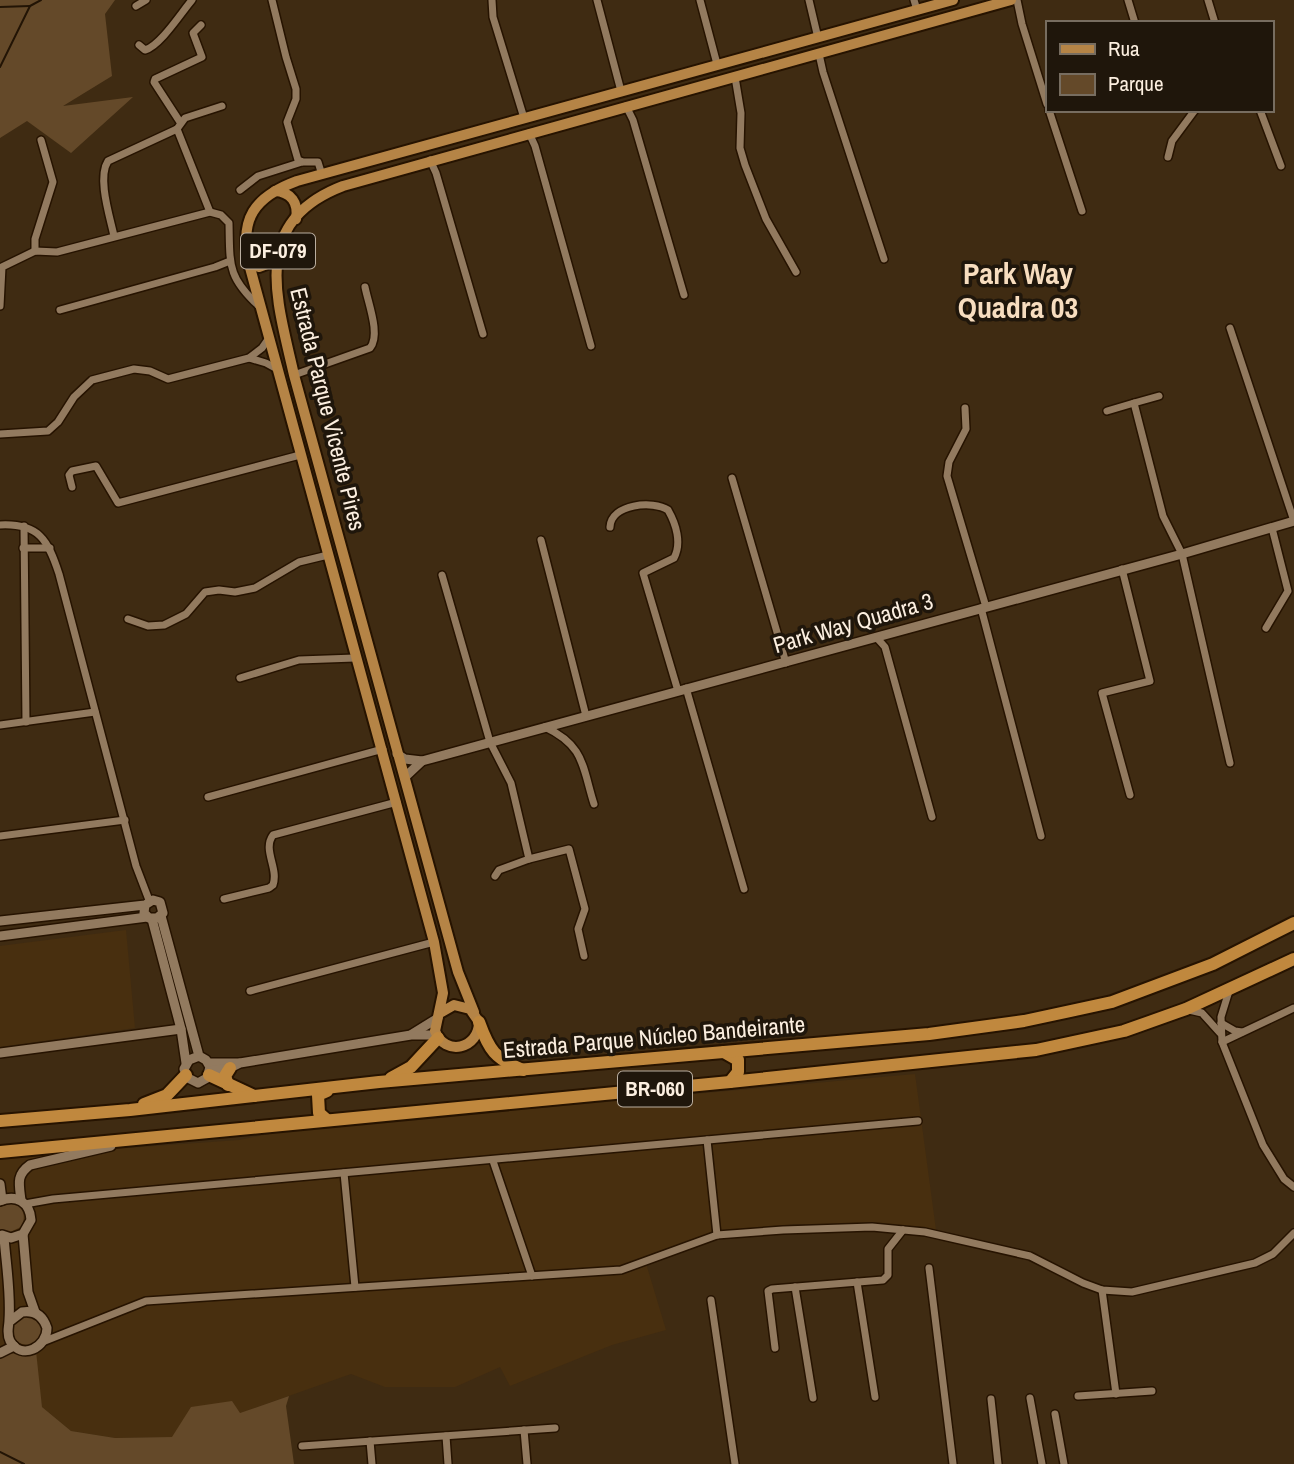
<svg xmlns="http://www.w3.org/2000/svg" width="1294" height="1464" viewBox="0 0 1294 1464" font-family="'Archivo Narrow',sans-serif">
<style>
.built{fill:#482f0f}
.green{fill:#644929}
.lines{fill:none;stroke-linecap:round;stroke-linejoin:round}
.stream{stroke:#221405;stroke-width:2}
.minor-casing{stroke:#261300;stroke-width:10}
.tertiary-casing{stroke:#261300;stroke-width:12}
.primary-casing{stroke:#261300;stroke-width:14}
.trunk-casing{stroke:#261300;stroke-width:16}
.minor{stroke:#927a5f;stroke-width:7}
.tertiary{stroke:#927a5f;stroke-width:9}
.primary{stroke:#b58446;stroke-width:10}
.trunk{stroke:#c0883e;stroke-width:12}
.labels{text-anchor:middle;stroke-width:7;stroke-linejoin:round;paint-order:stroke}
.shield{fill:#1f160b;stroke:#baaea0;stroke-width:2}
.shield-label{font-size:21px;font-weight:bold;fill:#fcefe0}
.street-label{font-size:23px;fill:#fcefe0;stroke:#1f160b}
.district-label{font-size:30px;font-weight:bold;fill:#f7ddbf;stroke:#1f160b}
</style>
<rect width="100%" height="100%" fill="#3f2b12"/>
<g class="built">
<path d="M126 930 135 1028 0 1047V946Z"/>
<path d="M915 1074 936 1230 874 1225 794 1224 717 1233 645 1260 666 1330 612 1345 510 1386 500 1367 455 1387H385L351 1374 173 1437 115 1438 71 1431 42 1407 34 1351 9 1354 0 1359V1157L239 1140 284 1131Z"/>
</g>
<g class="green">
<path d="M0 0H115L105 14 112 76 63 106 133 97 71 153 27 121 0 138Z"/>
<path d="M11 1202C23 1206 27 1216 21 1227L8 1233 0 1230V1205Z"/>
<circle cx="27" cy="1330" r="15"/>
<path d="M36 1351 42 1407 71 1431 115 1438 172 1437 191 1407 232 1401 240 1413 289 1396 286 1406 294 1464H0V1359L9 1354Z"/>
</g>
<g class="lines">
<g class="stream">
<path d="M0 7 30 6"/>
<path d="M0 67 30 6 41 0"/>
<path d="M0 1452 24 1464"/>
</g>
<g class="minor-casing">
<g id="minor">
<path d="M272 0 286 57 296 89V99L287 122 298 160 303 162H318L322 175"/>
<path d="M492 0 493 17 524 118"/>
<path d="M597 0 621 91"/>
<path d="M700 0 717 64"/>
<path d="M809 0 818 38"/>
<path d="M914 0 917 10"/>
<path d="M1017 0 1022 24 1047 104"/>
<path d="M1128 0 1135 23"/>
<path d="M1208 0 1215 23"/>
<path d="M136 6 146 0"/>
<path d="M139 45 145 50C160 46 181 13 192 0"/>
<path d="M819 54 823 72 884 259"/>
<path d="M735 77 741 113 740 148 745 165 766 219 796 272"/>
<path d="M626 106 633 120 684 295"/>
<path d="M1049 110 1082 211"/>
<path d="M1260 110 1281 166"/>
<path d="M180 122 154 82 155 79 202 57 193 33 201 25"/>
<path d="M177 129 210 212"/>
<path d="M529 133 535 146 591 346"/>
<path d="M1168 157 1172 141 1195 110"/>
<path d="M430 160 436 173 483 334"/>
<path d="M240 190 258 176 302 162"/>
<path d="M114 236C110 217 97 178 108 161L177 129 185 118 222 106"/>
<path d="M35 251V239L53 182 41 140"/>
<path d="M0 306 2 267 35 251 57 252 210 212 221 215 229 223C230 265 227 277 260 307"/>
<path d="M60 310 215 267 230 261"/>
<path d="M1230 328 1294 521"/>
<path d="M249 358 266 363 277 369"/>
<path d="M294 375 370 348C381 335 368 303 365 287"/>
<path d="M1159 396 1134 403 1163 516 1182 554 1230 763"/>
<path d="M965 408 966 429 949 462 947 476 986 607"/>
<path d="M1107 411 1134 403"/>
<path d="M0 434 48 431 58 422 74 397 92 380 134 369 150 371 168 379 249 358 262 348 269 338"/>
<path d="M732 478 786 663"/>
<path d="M72 487 69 475 72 471 96 466 118 503 300 455"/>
<path d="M0 525C39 523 48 540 59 574L136 866 149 900"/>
<path d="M24 526 26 722"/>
<path d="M610 527C611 504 653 500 668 510 676 524 682 543 674 558L643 573 678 691"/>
<path d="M541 540 586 716"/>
<path d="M23 548H50"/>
<path d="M1122 569 1150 681 1102 693 1130 795"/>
<path d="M442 575 490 742 511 783 529 859 499 870 495 876"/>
<path d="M981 608 1041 836"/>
<path d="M128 619 148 626 164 625 186 614 205 592 219 590 235 592 255 588 299 562 328 555"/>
<path d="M1266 628 1288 591 1272 528"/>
<path d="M876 637 885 647 932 817"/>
<path d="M240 678 299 660 355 658"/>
<path d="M686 688 744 889"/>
<path d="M0 725 95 712"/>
<path d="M545 727C585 746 582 766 594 804"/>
<path d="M208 797 383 749"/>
<path d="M0 836 125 820"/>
<path d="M529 859 569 849 585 909 578 929 584 956"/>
<path d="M224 899 269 888 273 885C279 868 262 850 273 835L397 802"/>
<path d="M250 991 434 942"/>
<path d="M1229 991 1221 1017 1222 1042 1263 1145 1284 1179 1294 1187"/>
<path d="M1189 1010 1202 1013 1220 1033"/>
<path d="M1221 1023 1235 1031 1242 1032"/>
<path d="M1222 1042 1294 1008"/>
<path d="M707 1140 717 1235"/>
<path d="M493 1161 532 1276"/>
<path d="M344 1173 355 1287"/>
<path d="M25 1204 53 1199 918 1121"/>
<path d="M929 1268 953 1464"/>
<path d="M857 1282 875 1397"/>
<path d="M795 1287 813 1398"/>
<path d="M1102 1290 1116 1394"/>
<path d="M711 1300 735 1464"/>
<path d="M45 1341 146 1301 621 1270 717 1235 783 1230 872 1227 925 1232 1030 1256 1083 1283 1102 1290 1132 1292 1255 1263 1273 1254 1294 1233"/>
<path d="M775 1348 768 1291 772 1289 883 1280 888 1275V1249L903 1230"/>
<path d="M1078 1396 1152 1391"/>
<path d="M1030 1398 1042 1464"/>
<path d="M991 1399 998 1464"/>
<path d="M1055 1414 1064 1464"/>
<path d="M524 1430 527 1464"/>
<path d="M446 1436 448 1464"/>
<path d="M370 1441 372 1464"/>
<path d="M302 1446 555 1428"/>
</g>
</g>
<g class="tertiary-casing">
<g id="tertiary">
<path d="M397 754 405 759 422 761 1182 554 1294 521"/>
<path d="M405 777 422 761"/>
<path d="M161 916 199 1056 206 1060 210 1067 207 1078 198 1083 188 1078 184 1069 189 1060 199 1056"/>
<path d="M152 919 181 1029 186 1063"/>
<path d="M0 921 145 905 153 900 160 902 163 913 157 918H149L144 913 145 905"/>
<path d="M0 936 147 917"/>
<path d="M412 1034 438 1018"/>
<path d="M0 1053 181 1029"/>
<path d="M209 1063H239"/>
<path d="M210 1071 230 1068 240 1063 411 1035H437"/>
<path d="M0 1184 2 1200"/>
<path d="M21 1200C19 1184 16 1175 30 1165L111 1146"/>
<path d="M0 1201C16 1194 30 1202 31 1220L23 1234 11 1238 2 1235"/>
<path d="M23 1234 28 1292 35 1312"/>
<path d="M4 1237C6 1264 11 1293 9 1320 9 1327 6 1333 10 1341 22 1361 47 1347 47 1328 43 1316 35 1310 22 1312L9 1322"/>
<path d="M0 1353 14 1346"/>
</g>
</g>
<g class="primary-casing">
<g id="primary">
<path d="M275 191C291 192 299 203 296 219"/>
<path d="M249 264 259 267 275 261"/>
<path d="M474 1012 458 972 294 375C277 299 249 222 343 186L1011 0"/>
<path d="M440 1013 454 1005 470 1009 479 1022C479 1049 445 1057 435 1031L443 993 434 942 249 264C239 219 254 197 297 181L953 0"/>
</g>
</g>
<g class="trunk-casing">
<g id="trunk">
<path d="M479 1022C489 1050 495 1059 523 1070"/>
<path d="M724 1052 738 1060V1072L730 1082"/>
<path d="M209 1075 254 1096"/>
<path d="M391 1078 411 1067 438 1038"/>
<path d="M228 1085 225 1076 230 1068"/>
<path d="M144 1104 167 1095 186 1075"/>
<path d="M327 1120 319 1113 318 1095 327 1091"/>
<path d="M0 1121 130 1110 379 1082 929 1034 1024 1021 1112 1002 1213 964 1294 923"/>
<path d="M0 1152 730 1082 1036 1050 1124 1031 1186 1009 1294 959"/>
</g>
</g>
<use href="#minor" class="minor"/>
<use href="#tertiary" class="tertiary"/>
<use href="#primary" class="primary"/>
<use href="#trunk" class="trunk"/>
</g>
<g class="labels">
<g class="shield">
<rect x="241" y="233.5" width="74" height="35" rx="5"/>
<rect x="618" y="1071.5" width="74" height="35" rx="5"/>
</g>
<g class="shield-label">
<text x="278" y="258">DF-079</text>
<text x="655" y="1096">BR-060</text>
</g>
<g class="street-label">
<text transform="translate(328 409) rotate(76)" y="8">Estrada Parque Vicente Pires</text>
<text transform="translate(853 623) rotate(-16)" y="8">Park Way Quadra 3</text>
<text transform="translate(654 1037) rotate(-5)" y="8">Estrada Parque Núcleo Bandeirante</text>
</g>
<g class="district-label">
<text x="1018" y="284">Park Way<tspan x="1018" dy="34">Quadra 03</tspan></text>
</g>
</g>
<rect x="1046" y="21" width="228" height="91" fill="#1f160b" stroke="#776d60" stroke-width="2"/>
<rect x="1060" y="44" width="35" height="10" fill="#b58446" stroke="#776d60" stroke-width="2"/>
<text x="1108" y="56" font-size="21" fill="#fcefe0">Rua</text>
<rect x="1060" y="74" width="35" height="21" fill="#644929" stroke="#776d60" stroke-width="2"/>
<text x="1108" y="91" font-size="21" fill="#fcefe0">Parque</text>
</svg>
